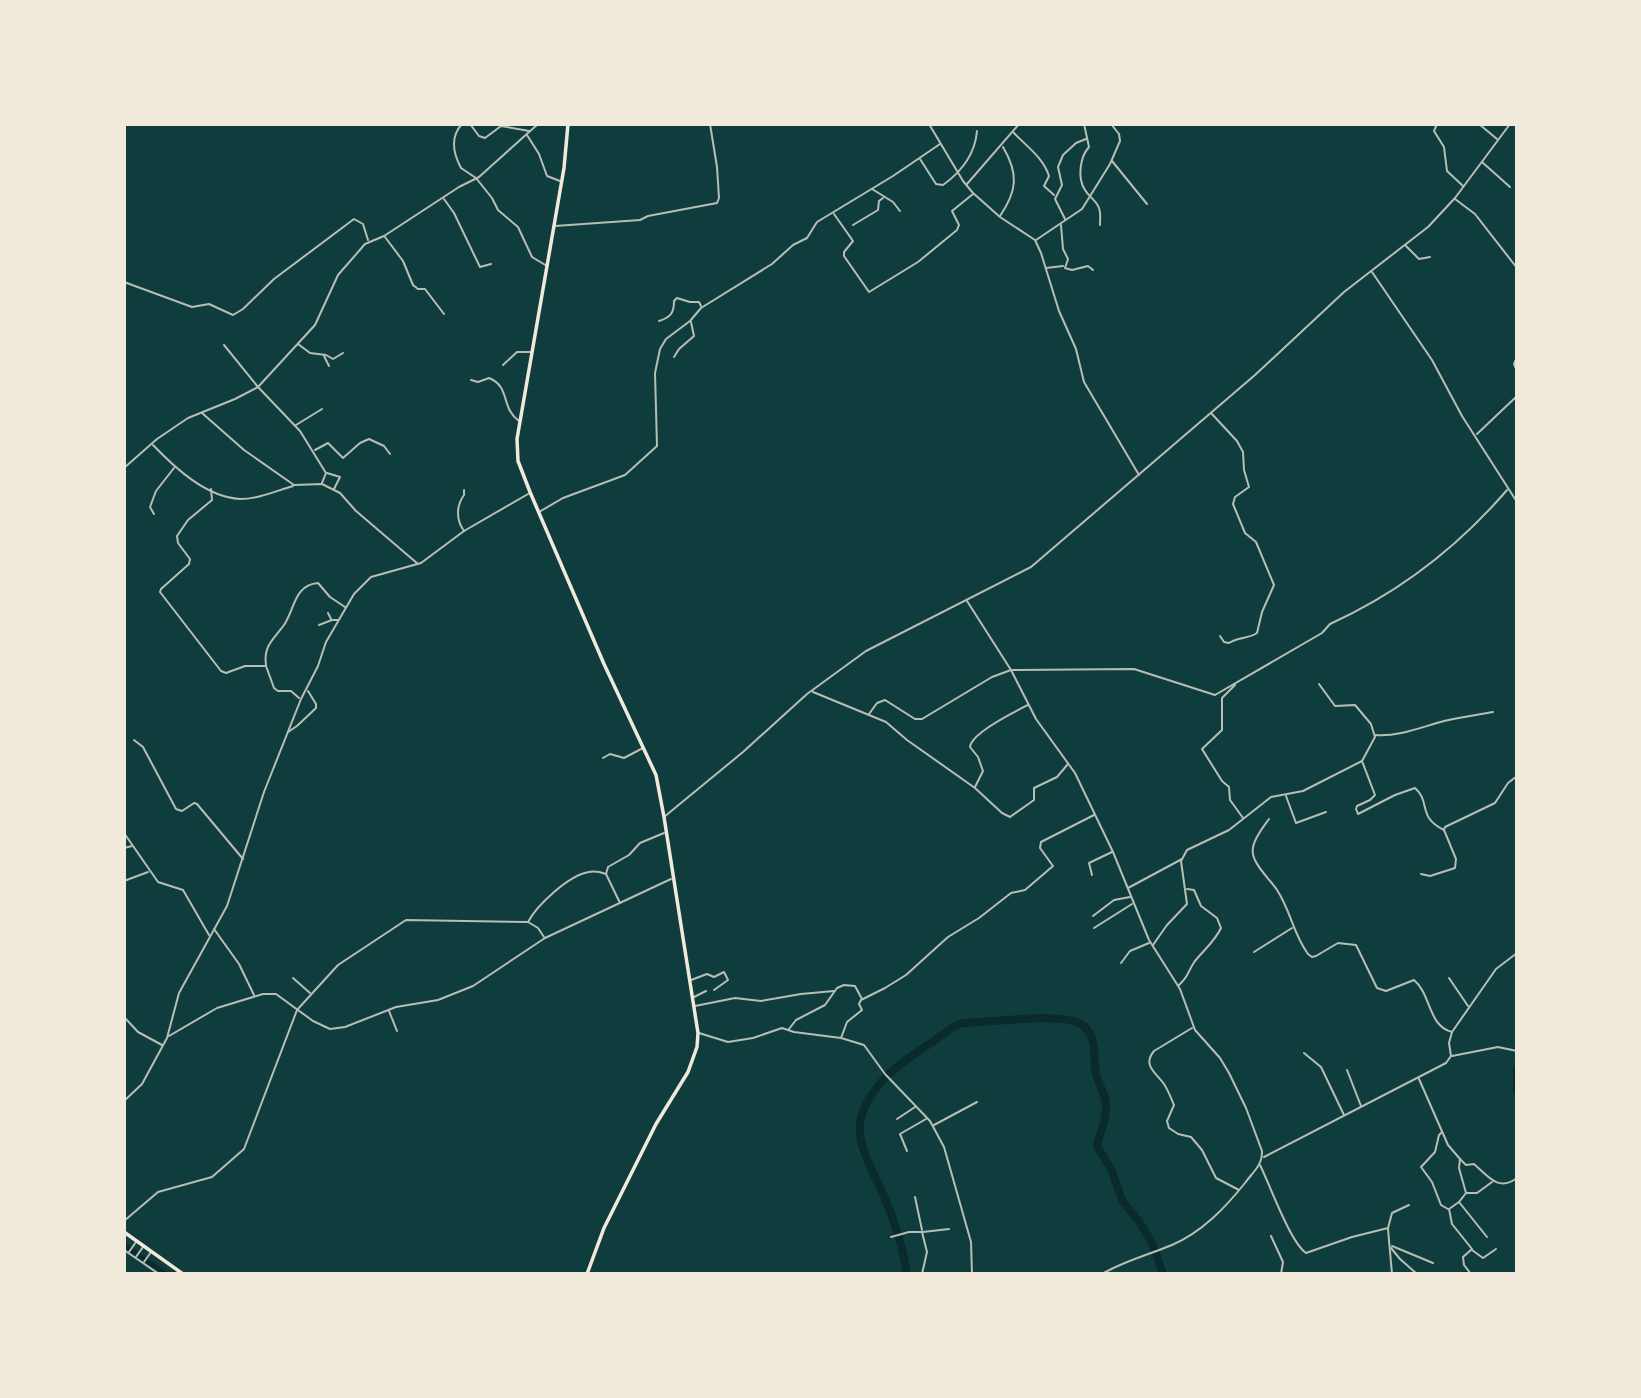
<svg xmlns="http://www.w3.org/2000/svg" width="1641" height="1398" viewBox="0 0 1641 1398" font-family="Montserrat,sans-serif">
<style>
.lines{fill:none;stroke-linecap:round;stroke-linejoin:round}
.canal{stroke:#0a2a2b;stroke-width:4.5}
.river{stroke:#0a2a2b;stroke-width:8}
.minor{stroke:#b8beb3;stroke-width:2}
.primary{stroke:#f1e9da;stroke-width:3.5}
.trunk{stroke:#f1e9da;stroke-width:3.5}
</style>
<rect width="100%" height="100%" fill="#0f3d3e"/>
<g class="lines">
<path class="canal" d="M124 1245 166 1274"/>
<g class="river">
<path d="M1517 1069V1091"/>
<path d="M907 1274C903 1247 893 1216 882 1192 861 1145 844 1125 883 1080 902 1059 930 1046 951 1028L962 1023C986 1023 1070 1010 1085 1027 1096 1039 1094 1052 1095 1067 1095 1080 1105 1091 1106 1104 1107 1119 1100 1131 1097 1146L1111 1169 1123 1202 1138 1220 1153 1245 1163 1274"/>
</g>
<g class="minor">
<path d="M462 124C450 137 453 153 461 168L476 178 492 198 498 210 518 227 532 257 547 266"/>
<path d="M470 124 479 136 485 138 501 126 529 131"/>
<path d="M929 124 963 181 973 193 1000 217 1035 240 1041 253 1059 311 1076 349 1084 382 1139 475"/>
<path d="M1084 124 1089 147C1080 157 1077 178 1085 190 1089 197 1096 200 1099 208 1101 213 1100 219 1100 225"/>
<path d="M1437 124 1434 131 1444 147 1447 171 1463 186"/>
<path d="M1479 124 1497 139"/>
<path d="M1013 132C1026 146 1043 157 1049 176L1044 186 1054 195"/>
<path d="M527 135 539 154 547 176 560 181"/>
<path d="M920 159 936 184 943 185C961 172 975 155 977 131"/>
<path d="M1112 161 1147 204"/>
<path d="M1482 162 1510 187"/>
<path d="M967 184 1019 124"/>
<path d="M872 189 893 202 900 211"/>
<path d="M444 199 454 213 480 267 491 264"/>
<path d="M1455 199 1475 214 1517 268"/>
<path d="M834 214 853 241 844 252V256L869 292 918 262 957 230 959 225 952 211 973 194"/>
<path d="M1000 216C1017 191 1019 174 1003 147"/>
<path d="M1065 219 1055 199 1062 185 1058 167 1063 155 1076 143 1086 139"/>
<path d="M853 225 878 210 879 201 883 198"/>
<path d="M1061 225 1063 249 1068 259 1065 268 1072 270 1088 266 1093 270"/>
<path d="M555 226 640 220 648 216 717 203 719 198 717 167 710 124"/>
<path d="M385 237 403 261 413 285 418 289H425L444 314"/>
<path d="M1036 240 1082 209 1110 164 1120 141 1119 134 1111 124"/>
<path d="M1406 246 1419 259 1430 257"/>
<path d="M1046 268 1063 266"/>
<path d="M1372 272 1432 360 1462 416 1517 502"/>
<path d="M124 282 192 307 209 304 233 315 243 309 274 279 354 219 363 224 368 240"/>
<path d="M659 321C671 317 674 313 674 301L677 298 690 302H699L701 306"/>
<path d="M298 344 310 353 326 355 333 359 343 353"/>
<path d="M224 345 258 387 300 431 326 473 322 483"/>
<path d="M324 356 329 366"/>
<path d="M674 357 679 349 694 336 691 322"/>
<path d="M1517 357 1514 364 1517 371"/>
<path d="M503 365 517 352H531"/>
<path d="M471 380 478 382 489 378C511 387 500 407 519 421"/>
<path d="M202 413 244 450 294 485 322 484 340 493 356 511 418 564"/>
<path d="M1211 413 1237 441 1243 452 1244 470 1249 487 1235 497 1233 504 1245 533 1256 542 1274 585 1262 612 1257 633C1248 639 1238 637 1229 643L1224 642 1220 636"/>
<path d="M296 425 322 409"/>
<path d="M1477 434 1517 396"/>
<path d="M153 445C175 468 206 497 240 499 258 499 276 491 293 486"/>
<path d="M315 450 328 443 343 458 360 443 369 439 384 446 390 454"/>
<path d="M124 468 157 439 188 418 235 399 258 387 315 325 338 275 365 244 384 236 459 187 479 177 538 124"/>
<path d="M327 473 340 477 334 489"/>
<path d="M211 489 212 500 188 520 177 536 178 543 190 559 189 564 161 589 160 592 221 671 226 673 245 666H266L274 688 278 691H291L299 698"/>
<path d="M464 490V495C456 506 456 520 464 531"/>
<path d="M539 512 563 498 625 475 657 446 655 373 660 349 666 339 690 321 701 308 772 264 793 245 807 238 817 222 893 176 940 144"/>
<path d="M154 514 150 507 156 491 174 468"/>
<path d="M967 601 1011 670 1036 719 1075 773 1113 852 1149 940 1180 989 1195 1030 1220 1058 1229 1073 1246 1108 1262 1151C1263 1165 1252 1173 1245 1183 1225 1208 1202 1232 1172 1245 1148 1255 1124 1261 1102 1274"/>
<path d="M328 613 331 619"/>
<path d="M319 625 332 620H338"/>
<path d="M266 665C263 646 274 639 284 625 295 609 294 585 318 583L330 597 345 607"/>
<path d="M1235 685 1222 698V730L1202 749 1222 781 1229 787 1230 800 1243 818"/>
<path d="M813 692 886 722 907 740 975 788 1002 813 1010 817 1034 800V788L1057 777 1068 764"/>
<path d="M869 714 877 703 885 700 915 719H922L992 677 1011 670 1134 669 1215 695 1322 633 1330 624C1398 593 1458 547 1507 490"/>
<path d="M288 732 297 726 316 708V704L308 691"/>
<path d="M1375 735C1399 737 1421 727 1444 721 1460 717 1477 715 1493 712"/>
<path d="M134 740 143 747 176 809 182 811 194 803 197 804 243 859"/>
<path d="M603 758 610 754 624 758 643 748"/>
<path d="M1362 761 1375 795 1370 800 1357 806 1356 809 1358 814 1395 795 1415 788C1431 802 1417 817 1444 830"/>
<path d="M975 787 983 771 978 757 970 747C971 733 1014 712 1028 705"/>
<path d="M1286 796 1296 823 1326 812"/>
<path d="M664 817 743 752 807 694 866 651 1031 567 1255 375 1344 292 1428 227 1455 198 1510 124"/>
<path d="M1269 819C1264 826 1254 838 1253 848 1250 862 1270 879 1277 890 1291 911 1293 934 1308 954L1312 957 1316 956 1338 943 1356 945 1377 988 1386 991 1414 980C1431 994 1428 1026 1452 1032"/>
<path d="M124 833 158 882 183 890 209 935"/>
<path d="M124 848 132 846"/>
<path d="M1421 874 1430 876 1455 868 1456 859 1444 830 1445 827 1495 803 1508 783 1517 776"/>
<path d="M1092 875 1089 863 1112 852"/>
<path d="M124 881 148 872"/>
<path d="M1128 888 1182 859"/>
<path d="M620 903 606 874 608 867 629 855 640 843 664 833"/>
<path d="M1093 916 1114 900 1130 897"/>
<path d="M1094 928 1132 904"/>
<path d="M214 929 239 964 254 995"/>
<path d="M544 937 538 928 528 922C537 905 569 875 589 872 594 871 600 872 606 874"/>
<path d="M1153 945 1167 925 1187 904 1181 861 1187 850 1229 830 1271 797 1303 791 1362 761 1375 737 1371 724 1355 705 1335 706 1319 684"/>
<path d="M1254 952 1292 928"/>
<path d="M1121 963 1130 951 1149 943"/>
<path d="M293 978 310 993"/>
<path d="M1449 978 1468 1006"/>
<path d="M691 980 707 974 714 977 724 972 728 980 714 990"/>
<path d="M1179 985C1190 975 1187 972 1195 961 1204 950 1215 941 1221 928L1217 918 1201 906 1194 890 1187 889"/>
<path d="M694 997 706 991"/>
<path d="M695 1006 735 998 761 1001 801 994 834 991"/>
<path d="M389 1011 397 1031"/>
<path d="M124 1017 138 1032 162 1045"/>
<path d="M1192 1028 1154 1051C1142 1065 1156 1073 1164 1084 1168 1090 1171 1098 1174 1105L1167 1121 1169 1128 1178 1134 1191 1137 1202 1150 1216 1178 1239 1190"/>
<path d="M789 1029 796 1020 825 1005 837 988 844 985 855 986 862 999"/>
<path d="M699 1033 728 1042 753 1038 782 1028 794 1032 841 1038 864 1045 885 1074 930 1121 944 1147 971 1242 972 1274"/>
<path d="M169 1036 217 1008 263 994H276L313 1021 330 1029 345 1027 396 1007 438 1000 473 986 545 938 671 879"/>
<path d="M841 1038 847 1022 862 1010 859 1004 861 1000 885 988 906 975 948 937 979 918 1011 893 1025 890 1053 866 1040 848 1041 842 1094 815"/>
<path d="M1304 1053 1321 1067 1344 1115"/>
<path d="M1452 1056 1498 1047 1517 1051"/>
<path d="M1347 1070 1361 1106"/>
<path d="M1419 1079 1448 1145 1460 1159 1459 1168 1466 1193 1459 1202 1449 1209 1452 1224 1472 1249 1463 1257 1464 1265 1471 1274"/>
<path d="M124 1101 142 1084 167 1038 179 993 227 906 264 792 301 699 318 666 326 642 354 594 371 577 421 563 464 531 528 494"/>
<path d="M897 1119 915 1107"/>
<path d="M934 1125 977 1102"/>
<path d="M1442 1132 1439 1135 1435 1152 1421 1167 1432 1182 1441 1205 1448 1209"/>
<path d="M907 1151 900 1134 926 1119"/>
<path d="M1264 1157 1446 1063 1451 1056 1449 1043 1452 1032 1496 969 1517 953"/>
<path d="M1460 1159 1466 1165 1474 1164C1488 1176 1498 1192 1517 1178"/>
<path d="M1260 1165C1270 1185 1290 1242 1306 1253L1352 1237 1388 1228 1392 1213 1409 1205"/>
<path d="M1467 1193H1477L1492 1182"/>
<path d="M915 1197 922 1230"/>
<path d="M1459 1202 1487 1237"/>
<path d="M124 1221 158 1192 212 1177 244 1149 297 1010 338 965 406 920 528 922"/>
<path d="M1388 1229 1392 1274"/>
<path d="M923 1232 949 1229"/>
<path d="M1271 1236 1283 1262 1281 1274"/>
<path d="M891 1237 909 1232H922L927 1252 922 1274"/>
<path d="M1392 1246 1433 1263"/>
<path d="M1391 1248 1400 1259 1417 1274"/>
<path d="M124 1250 159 1274"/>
<path d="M1472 1250 1483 1258 1496 1249"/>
<path d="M129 1252 136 1242"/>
<path d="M136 1257 143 1247"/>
<path d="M144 1262 151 1252"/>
</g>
<path class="primary" d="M568 124 564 168 517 439 518 461 530 492 604 664 656 775 664 817 698 1033 697 1047 688 1072 656 1124 604 1228 587 1274"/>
<path class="trunk" d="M124 1232 183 1274"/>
</g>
<rect width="1641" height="1398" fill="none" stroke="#f1e9da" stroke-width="252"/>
</svg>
